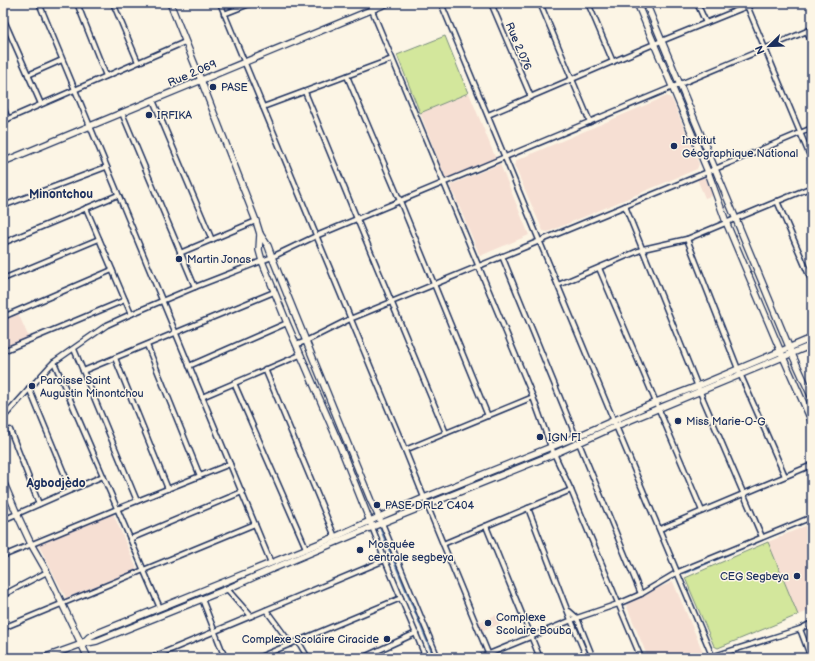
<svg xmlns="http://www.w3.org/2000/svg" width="815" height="661" viewBox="0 0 815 661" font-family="'Balsamiq Sans',sans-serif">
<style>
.built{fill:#f6dfd3}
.green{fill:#d3e79c;stroke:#778b7d}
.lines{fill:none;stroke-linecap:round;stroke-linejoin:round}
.stream{stroke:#6489b6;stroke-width:1.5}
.street-casing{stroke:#1b2f5e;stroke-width:7}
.secondary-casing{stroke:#1b2f5e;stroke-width:8}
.street{stroke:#fcf5e5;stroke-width:4}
.secondary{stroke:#fcf5e5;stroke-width:5.5}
.poi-dot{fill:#1b2f5e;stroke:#fcf5e5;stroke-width:1.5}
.labels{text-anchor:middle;stroke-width:3;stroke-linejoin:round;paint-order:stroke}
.street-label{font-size:11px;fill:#1b2f5e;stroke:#fcf5e5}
.poi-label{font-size:11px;fill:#1b2f5e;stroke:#fcf5e5;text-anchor:start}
.neighbourhood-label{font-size:12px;font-weight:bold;fill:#1b2f5e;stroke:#fcf5e5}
</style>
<rect width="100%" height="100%" fill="#fcf5e5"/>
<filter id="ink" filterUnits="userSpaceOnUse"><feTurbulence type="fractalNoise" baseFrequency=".025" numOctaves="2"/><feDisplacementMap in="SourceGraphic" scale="8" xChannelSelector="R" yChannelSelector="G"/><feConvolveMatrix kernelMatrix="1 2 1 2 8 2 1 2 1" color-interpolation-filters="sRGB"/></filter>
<g filter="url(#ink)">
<g class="built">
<path d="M469 93 496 159 446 179 420 113Z"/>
<path d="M667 96 672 99 699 164 697 169 548 232 543 231 514 165 517 160Z"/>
<path d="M500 164 529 235 480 256 450 185Z"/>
<path d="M706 176 714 195 705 198 697 179Z"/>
<path d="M18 313 29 338 3 349V320Z"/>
<path d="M113 513 137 569 66 598 38 544Z"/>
<path d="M812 523V610L798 615 768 542Z"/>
<path d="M673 582 703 652 689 658H648L625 602Z"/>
<path d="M496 615 500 624 480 632 476 623Z"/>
</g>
<g class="green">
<path d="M445 36 468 93 420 113 397 55Z"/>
<path d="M768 542 798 615 718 648 714 646 685 578Z"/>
</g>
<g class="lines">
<g class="stream">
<path d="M379 526 434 658"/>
<path d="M685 573 812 519"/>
<path d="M577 623 591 658"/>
</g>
<g class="street-casing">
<g id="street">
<path d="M39 3 271 563"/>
<path d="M77 3 106 76"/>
<path d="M113 3 138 62"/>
<path d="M220 3 405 450 427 505 490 658"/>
<path d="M369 3 533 397 551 447 571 490 641 658"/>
<path d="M441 3 616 426 713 658"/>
<path d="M491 3 531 97"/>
<path d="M540 3 590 122"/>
<path d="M588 3 613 62"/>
<path d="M697 3 706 23"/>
<path d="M746 3 812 161"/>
<path d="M224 14 252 3"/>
<path d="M3 18 41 104"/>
<path d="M807 31 812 44"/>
<path d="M28 75 62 60"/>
<path d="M347 76 400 201 488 416"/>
<path d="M305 92 357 219 446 433"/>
<path d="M153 100 212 240"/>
<path d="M3 107 8 119"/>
<path d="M263 107 392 59"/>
<path d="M122 113 195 287"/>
<path d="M488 115 654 44 755 3"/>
<path d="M3 121 185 42"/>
<path d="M777 201 812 282"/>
<path d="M3 206 106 167"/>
<path d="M625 206 700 392 762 537"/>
<path d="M86 208 131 314"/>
<path d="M687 239 738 369 785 476"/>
<path d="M3 243 118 195"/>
<path d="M180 253 256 221"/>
<path d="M502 256 576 437"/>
<path d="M599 268 702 511"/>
<path d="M3 279 99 239"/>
<path d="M558 285 643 249 687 239 812 187"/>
<path d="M3 317 112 270"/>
<path d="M147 345 200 476"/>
<path d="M296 345 306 341 350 319 715 169 812 128"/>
<path d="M74 349 137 501"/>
<path d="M3 351 125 300"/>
<path d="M115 358 168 489"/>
<path d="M54 362 160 608"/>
<path d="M189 366 287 323"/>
<path d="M265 369 335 537"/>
<path d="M83 371 274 292"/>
<path d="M234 383 306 548"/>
<path d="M29 388 71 490"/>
<path d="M202 397 300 355"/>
<path d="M3 418 49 367 54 362 107 325 131 314 195 287 272 257 316 236 812 29"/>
<path d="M10 430 39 504"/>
<path d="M579 443 641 594"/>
<path d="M405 450 533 397"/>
<path d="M528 508 571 620 587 658"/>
<path d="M3 520 103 476"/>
<path d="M382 523 438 658"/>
<path d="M486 526 540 658"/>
<path d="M372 527 385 560 426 658"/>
<path d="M660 529 812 465"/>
<path d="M130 539 242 492"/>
<path d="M443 544 571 490"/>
<path d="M3 556 117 509 230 464"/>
<path d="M227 589 251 616"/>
<path d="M3 595 47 572"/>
<path d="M202 599 225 658"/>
<path d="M266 610 291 644"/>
<path d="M569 611 577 618 593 658"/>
<path d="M3 628 255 524"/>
<path d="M800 629 811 658"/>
<path d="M298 641 308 658"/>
<path d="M151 658 385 560"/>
<path d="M257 658 401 598"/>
<path d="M362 658 416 633"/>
<path d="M479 658 577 618 618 604 641 594 678 572 812 517"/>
<path d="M708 658 800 629 812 623"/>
</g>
</g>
<g class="secondary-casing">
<g id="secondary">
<path d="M170 3 201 80 256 221 260 234 268 246 272 257 282 282 371 501 380 519"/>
<path d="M637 3 708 172 726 222 783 357 812 422"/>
<path d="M646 3 792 354 812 398"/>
<path d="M3 162 388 3"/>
<path d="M260 234 259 250 262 261 287 323 340 446 371 524"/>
<path d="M3 481 17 514 31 544 47 572 88 658"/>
<path d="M82 644 89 637 95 634 271 563 335 537 370 521 424 498 576 437 656 402 698 386 812 338"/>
<path d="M43 658 82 644 97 641 227 589 272 569 372 527 554 454 616 426 812 345"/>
</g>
</g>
<use href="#street" class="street"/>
<use href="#secondary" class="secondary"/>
</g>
</g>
<g class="poi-dot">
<circle cx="213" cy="87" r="4"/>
<circle cx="149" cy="115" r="4"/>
<circle cx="674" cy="146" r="4"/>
<circle cx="179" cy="259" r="4"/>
<circle cx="32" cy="386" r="4"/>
<circle cx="678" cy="421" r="4"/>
<circle cx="540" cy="437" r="4"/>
<circle cx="377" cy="505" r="4"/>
<circle cx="360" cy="550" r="4"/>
<circle cx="797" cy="576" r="4"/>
<circle cx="488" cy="623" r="4"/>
<circle cx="387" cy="639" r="4"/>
</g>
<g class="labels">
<g class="street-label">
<text transform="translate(519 46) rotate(67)" y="4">Rue 2.076</text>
<text transform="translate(192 73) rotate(-23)" y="4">Rue 2.069</text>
</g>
<g class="poi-label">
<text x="221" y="91">PASE</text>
<text x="157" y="119">IRFIKA</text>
<text x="682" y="144">Institut<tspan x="682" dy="13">Géographique National</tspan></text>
<text x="187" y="263">Martin Jonas</text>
<text x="40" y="384">Paroisse Saint<tspan x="40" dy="13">Augustin Minontchou</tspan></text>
<text x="686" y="425">Miss Marie-O-G</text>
<text x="548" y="441">IGN FI</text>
<text x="385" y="509">PASE DRL2 C404</text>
<text x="368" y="548">Mosquée<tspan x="368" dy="13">centrale segbeya</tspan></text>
<text x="789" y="580" text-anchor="end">CEG Segbeya</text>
<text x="496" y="621">Complexe<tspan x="496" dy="13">Scolaire Bouba</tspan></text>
<text x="379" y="643" text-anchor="end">Complexe Scolaire Ciracide</text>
</g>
<g class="neighbourhood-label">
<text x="61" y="198">Minontchou</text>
<text x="56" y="487">Agbodjèdo</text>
</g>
</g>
<rect width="815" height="661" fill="none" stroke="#fcf5e5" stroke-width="16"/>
<rect x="8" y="8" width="799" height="645" fill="none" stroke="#1b2f5e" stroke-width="1.5" filter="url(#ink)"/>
<g transform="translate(769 46) rotate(247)" stroke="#fcf5e5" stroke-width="3" paint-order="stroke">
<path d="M0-3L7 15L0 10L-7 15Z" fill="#1b2f5e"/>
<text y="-6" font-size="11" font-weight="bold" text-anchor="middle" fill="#1b2f5e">N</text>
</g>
</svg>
